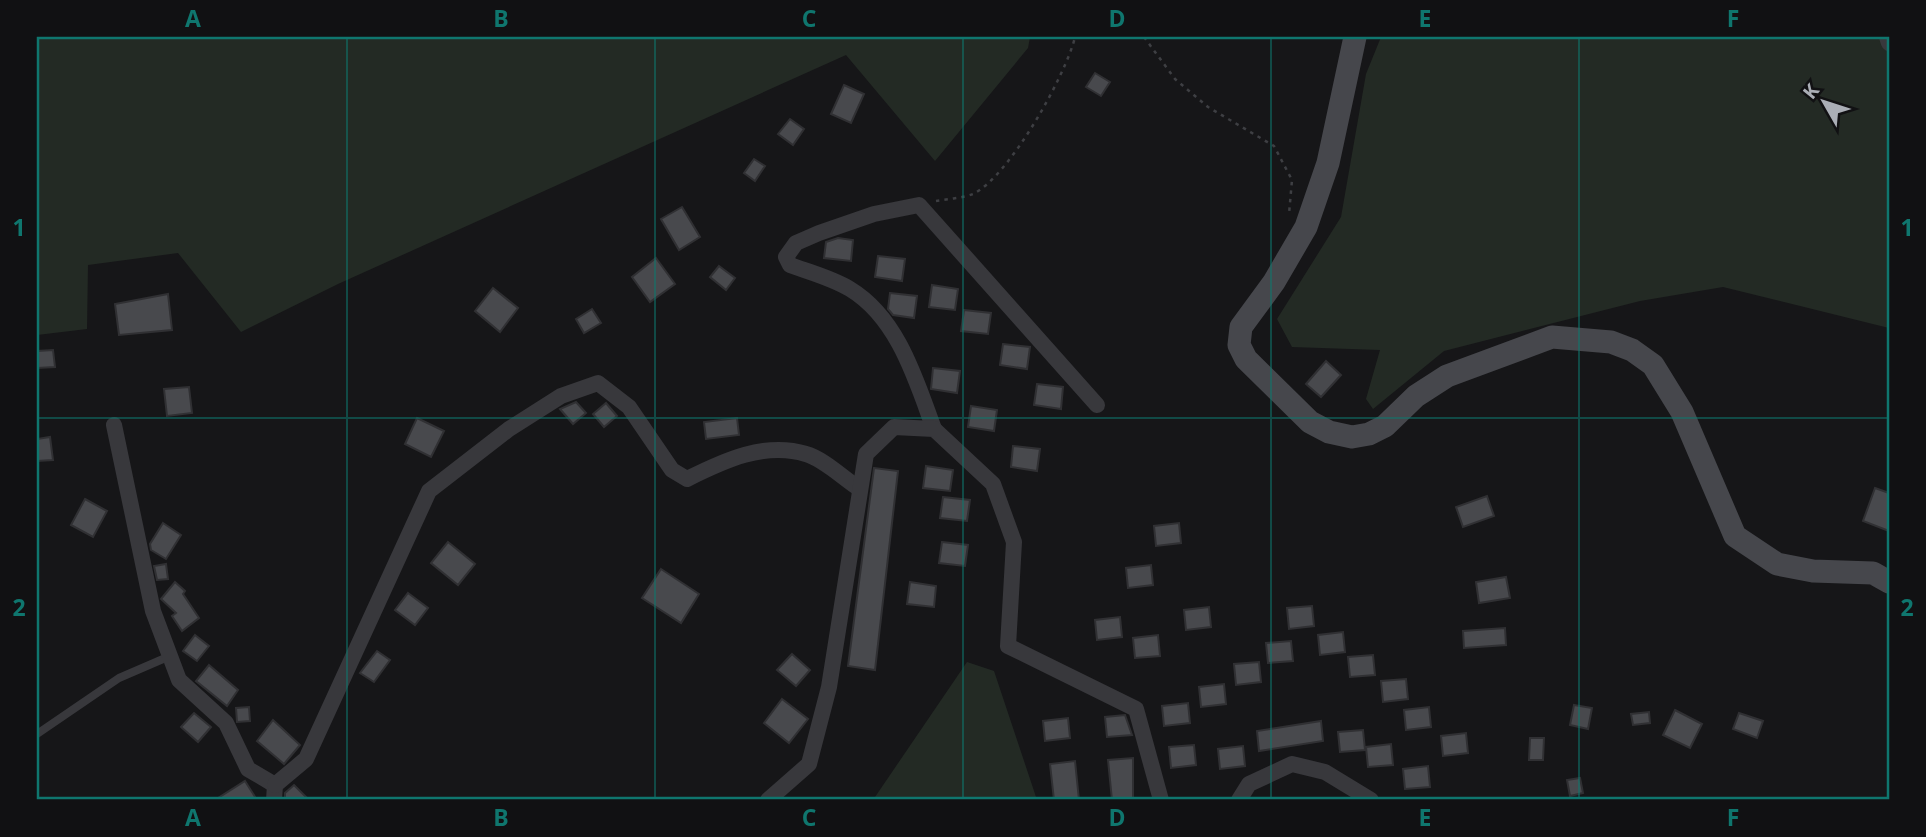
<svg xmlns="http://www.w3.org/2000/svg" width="1926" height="837" viewBox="0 0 1926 837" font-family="'Open Sans',sans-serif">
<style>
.green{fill:#232a24}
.building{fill:#48494d;stroke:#303033;stroke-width:2}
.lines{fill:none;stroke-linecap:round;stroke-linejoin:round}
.path{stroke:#3e3f43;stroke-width:2.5;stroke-dasharray:3.5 5;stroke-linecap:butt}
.lane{stroke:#38383c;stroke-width:8}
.street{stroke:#38383c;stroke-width:16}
.secondary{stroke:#46474c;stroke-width:23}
.grid{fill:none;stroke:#0f766e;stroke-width:2;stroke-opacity:0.55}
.neatline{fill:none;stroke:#0f766e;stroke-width:2.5}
.grid-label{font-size:23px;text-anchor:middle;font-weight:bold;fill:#0f766e}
</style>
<rect width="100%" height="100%" fill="#161618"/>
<g class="green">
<path d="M37 37H1030L1028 48 935 161 846 55 338 284 241 332 178 253 88 265 87 329 37 335Z"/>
<path d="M1381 37H1889V328L1723 287 1640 301 1444 351 1373 409 1366 399 1380 350 1292 347 1277 319 1341 217 1366 74Z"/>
<path d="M967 662 994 671 1037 800H873Z"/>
</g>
<g class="building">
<path d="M1095 73 1110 82 1101 96 1086 87Z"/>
<path d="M844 85 864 94 851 123 831 114Z"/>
<path d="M790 119 804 129 793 145 778 134Z"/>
<path d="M754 159 765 166 755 181 744 173Z"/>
<path d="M682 207 700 237 679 250 661 219Z"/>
<path d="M838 238 853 240 851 261 824 258 826 242Z"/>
<path d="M878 256 905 259 902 281 875 277Z"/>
<path d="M656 258 675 284 650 302 632 277Z"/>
<path d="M719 266 735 278 726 290 710 277Z"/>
<path d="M932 285 958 289 955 310 929 307Z"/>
<path d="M493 288 518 308 500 332 475 311Z"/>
<path d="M890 293 917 296 914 318 893 315 888 309Z"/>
<path d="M168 294 172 330 119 335 115 304Z"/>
<path d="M592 309 601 323 584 333 576 319Z"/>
<path d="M964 310 991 313 988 334 961 331Z"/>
<path d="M1003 344 1030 347 1027 369 1000 365Z"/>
<path d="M53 350 55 367 37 368V351Z"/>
<path d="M1326 361 1341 375 1321 397 1306 384Z"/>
<path d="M933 368 960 371 957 393 931 389Z"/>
<path d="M1037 384 1063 387 1061 409 1034 405Z"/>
<path d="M189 387 192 413 167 416 164 389Z"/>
<path d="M576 402 586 413 573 424 560 409Z"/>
<path d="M606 403 617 416 604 427 593 414Z"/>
<path d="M971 406 997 410 994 431 968 427Z"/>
<path d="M417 418 444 431 431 457 405 444Z"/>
<path d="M737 418 739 435 706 439 704 422Z"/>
<path d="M50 437 53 460 37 461V439Z"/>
<path d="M1013 446 1040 449 1037 471 1011 467Z"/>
<path d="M926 466 953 470 950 491 923 488Z"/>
<path d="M874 468 898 471 875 670 848 666Z"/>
<path d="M1875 488 1889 493V531L1863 521Z"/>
<path d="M1487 496 1494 516 1463 527 1456 507Z"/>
<path d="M943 497 970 500 967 521 940 518Z"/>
<path d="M85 499 107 511 93 537 71 525Z"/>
<path d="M163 523 181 535 166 559 151 550 150 544Z"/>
<path d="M1179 523 1181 543 1156 546 1154 526Z"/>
<path d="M448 542 475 564 458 585 431 563Z"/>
<path d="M942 542 968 545 965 566 939 563Z"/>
<path d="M166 564 168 579 157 580 154 566Z"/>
<path d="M1151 565 1153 585 1128 588 1126 568Z"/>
<path d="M661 569 699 594 681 623 642 598Z"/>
<path d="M1506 577 1510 598 1479 603 1476 582Z"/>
<path d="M175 582 185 591 183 594 199 618 182 631 172 616 176 613 161 599Z"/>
<path d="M910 582 936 586 934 607 907 604Z"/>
<path d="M408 593 428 608 415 625 395 610Z"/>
<path d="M1312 606 1314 626 1289 629 1287 608Z"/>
<path d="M1209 607 1211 627 1186 630 1184 610Z"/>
<path d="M1120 617 1122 637 1097 640 1095 620Z"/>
<path d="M1505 628 1506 645 1464 648 1463 631Z"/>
<path d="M1343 632 1345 652 1320 655 1318 635Z"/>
<path d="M195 635 209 646 197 661 183 651Z"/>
<path d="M1158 635 1160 656 1135 658 1133 638Z"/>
<path d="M1291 641 1293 661 1268 663 1266 643Z"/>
<path d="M377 651 390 660 374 682 360 673Z"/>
<path d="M792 654 810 670 796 686 777 670Z"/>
<path d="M1373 655 1375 675 1350 677 1348 657Z"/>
<path d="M1259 662 1261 682 1236 685 1234 664Z"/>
<path d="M209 665 238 690 227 706 196 681Z"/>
<path d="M1406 679 1408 699 1383 702 1381 681Z"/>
<path d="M1224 684 1226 704 1201 707 1199 687Z"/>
<path d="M782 699 808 719 789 743 764 723Z"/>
<path d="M1188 703 1190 723 1164 726 1162 706Z"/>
<path d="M1574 705 1592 708 1588 729 1570 725Z"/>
<path d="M249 707 250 721 237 722 236 708Z"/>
<path d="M1429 707 1431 727 1406 730 1404 710Z"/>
<path d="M1675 710 1702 724 1690 748 1663 735Z"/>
<path d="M1649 712 1650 723 1633 725 1631 714Z"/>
<path d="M194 713 211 727 198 742 181 727Z"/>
<path d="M1739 713 1763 721 1757 738 1733 729Z"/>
<path d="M1125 715 1132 735 1107 737 1105 717Z"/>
<path d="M1068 718 1070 738 1045 741 1043 721Z"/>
<path d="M273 720 300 745 284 764 257 741Z"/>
<path d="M1321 721 1323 741 1259 751 1257 731Z"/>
<path d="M1363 730 1365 750 1340 752 1338 732Z"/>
<path d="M1466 733 1468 753 1443 756 1441 736Z"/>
<path d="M1530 738H1544L1543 760H1529Z"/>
<path d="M1391 744 1393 765 1368 767 1366 747Z"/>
<path d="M1194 745 1196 765 1171 768 1169 747Z"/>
<path d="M1243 746 1245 766 1220 769 1218 749Z"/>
<path d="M1133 758V800H1112L1108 760Z"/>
<path d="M1075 761 1079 800H1054L1050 764Z"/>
<path d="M1428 766 1430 787 1405 789 1403 769Z"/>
<path d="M1580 778 1583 793 1570 796 1567 780Z"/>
<path d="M245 781 257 800H215Z"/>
<path d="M294 785 309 800H285V793Z"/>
</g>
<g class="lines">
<g class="path">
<path d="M1144 37 1175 79 1208 107 1274 146 1292 180 1289 214"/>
<path d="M936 201C947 199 963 198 973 194 1009 177 1066 75 1075 37"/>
</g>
<path class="lane" d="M37 734 119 678 170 656"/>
<g class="street">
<path d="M1887 37 1889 43"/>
<path d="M114 425 153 611 179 680 226 723 248 769 275 785 274 800"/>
<path d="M934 429C916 380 898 318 850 289 832 278 809 272 790 265L786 257 796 243 819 233 874 214 919 205 1097 405"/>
<path d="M275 785 306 759 429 491 509 429 561 396 598 383 629 407 672 470 687 479C723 461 765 441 806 454 824 459 844 479 860 489"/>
<path d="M768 800 809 764 829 687 866 454 894 427 934 429 993 484 1014 542 1008 646 1136 709 1161 800"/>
<path d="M1239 800 1249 784 1292 764 1325 772 1371 800"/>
</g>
<path class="secondary" d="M1355 37 1328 163 1306 227 1274 282 1241 327 1239 345 1246 359 1310 422 1329 432 1352 437 1369 434 1385 426 1416 396 1447 376 1552 337 1611 342 1632 350 1653 365 1682 412 1735 536 1777 564 1813 571 1873 573 1889 582"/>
</g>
<path class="grid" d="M347 37V800M655 37V800M963 37V800M1271 37V800M1579 37V800M37 418H1889"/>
<rect width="1926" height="837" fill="none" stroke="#111113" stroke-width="77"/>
<g transform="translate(1824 102) rotate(309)" stroke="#111113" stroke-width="5" paint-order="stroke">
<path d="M0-5L12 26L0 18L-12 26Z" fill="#aaaeb6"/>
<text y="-10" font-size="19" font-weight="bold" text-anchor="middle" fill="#aaaeb6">K</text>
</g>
<rect x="38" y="38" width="1850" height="760" class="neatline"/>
<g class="grid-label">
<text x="193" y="27">A</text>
<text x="501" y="27">B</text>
<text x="809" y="27">C</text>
<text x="1117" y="27">D</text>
<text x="1425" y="27">E</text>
<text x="1733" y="27">F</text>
<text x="19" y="236">1</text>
<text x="1907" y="236">1</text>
<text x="19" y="616">2</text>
<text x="1907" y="616">2</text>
<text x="193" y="826">A</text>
<text x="501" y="826">B</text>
<text x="809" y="826">C</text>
<text x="1117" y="826">D</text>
<text x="1425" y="826">E</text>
<text x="1733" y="826">F</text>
</g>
</svg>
